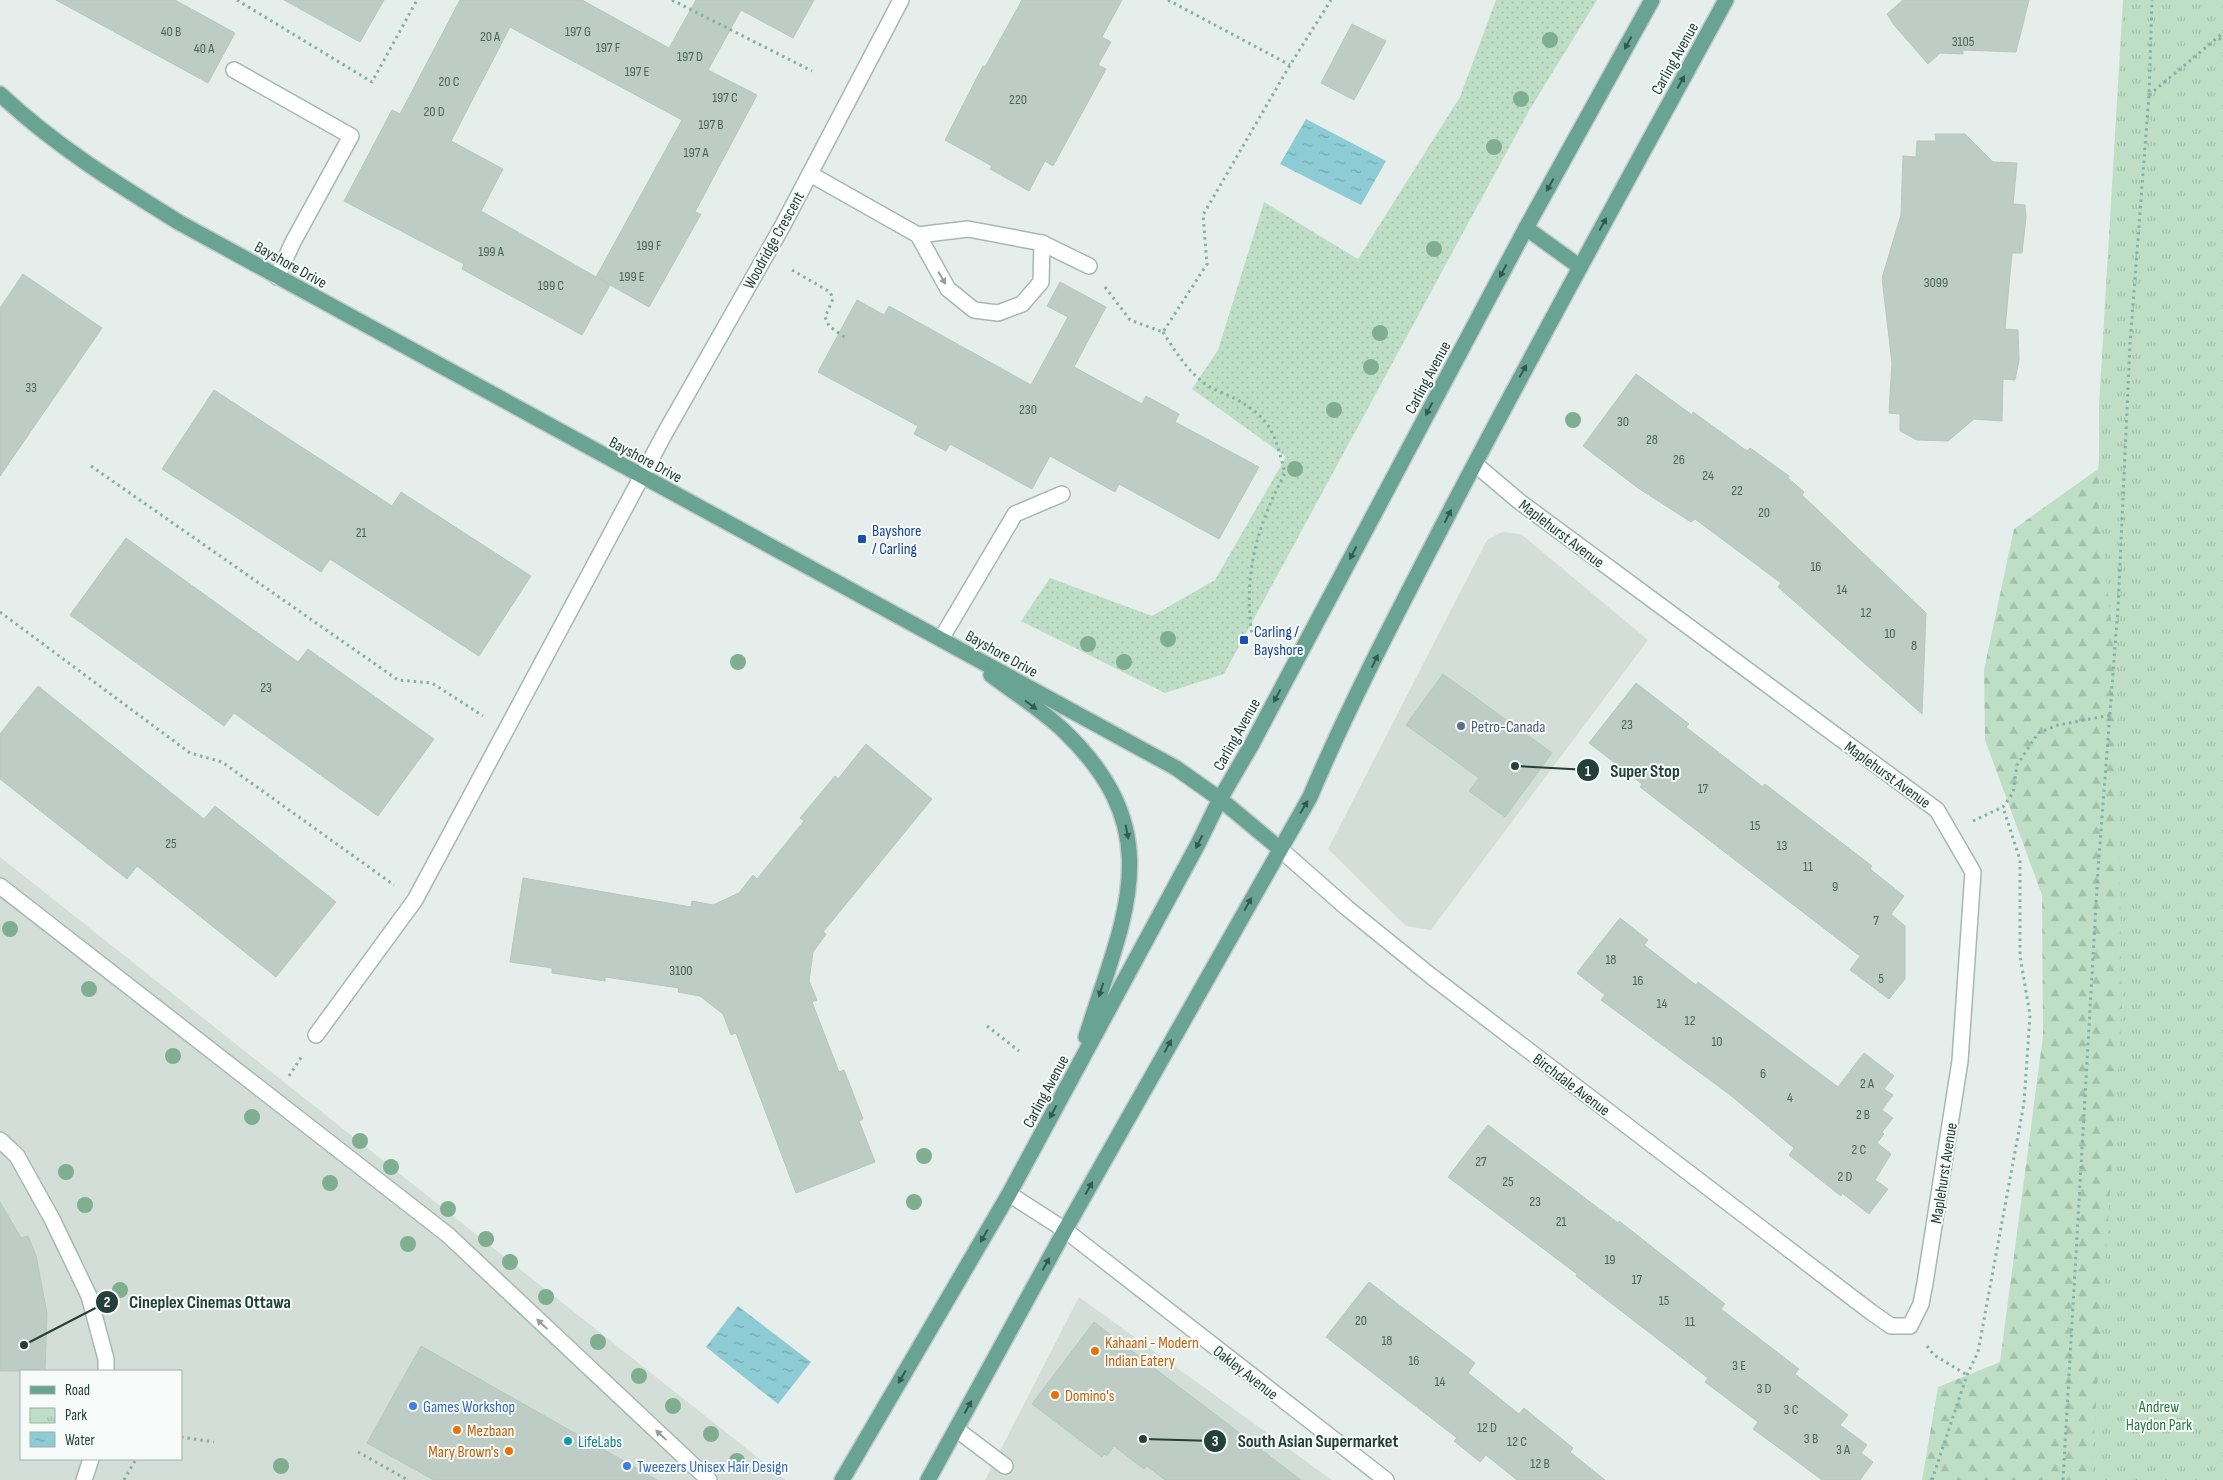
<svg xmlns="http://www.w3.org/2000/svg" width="2223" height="1480" viewBox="0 0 2223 1480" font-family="'Sofia Sans Condensed',sans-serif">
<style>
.built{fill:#d3ded9;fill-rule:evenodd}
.grass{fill:url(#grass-dots)}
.forest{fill:url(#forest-firs)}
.park{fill:url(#park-tufts)}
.water{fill:url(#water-ripples)}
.building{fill:#bdccc5;stroke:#b7c8c0;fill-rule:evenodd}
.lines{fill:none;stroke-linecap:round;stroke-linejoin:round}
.minor-casing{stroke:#a7b7b1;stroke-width:18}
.major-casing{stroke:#c1cac7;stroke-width:18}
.path{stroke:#85b2a2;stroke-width:3;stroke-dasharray:2.5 4;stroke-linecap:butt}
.minor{stroke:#fff;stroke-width:15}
.major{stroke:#69a492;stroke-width:15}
.tree{fill:#7fae90}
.oneway{fill:#345a4e}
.oneway2{fill:#91a09c}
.transit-dot{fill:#1a4fb4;stroke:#f6faf8;stroke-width:2}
.service-dot{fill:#5c6f8a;stroke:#f6faf8;stroke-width:2}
.food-dot{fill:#e8710a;stroke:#f6faf8;stroke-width:2}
.shop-dot{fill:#3f7fe0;stroke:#f6faf8;stroke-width:2}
.culture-dot{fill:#0f9aa8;stroke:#f6faf8;stroke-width:2}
.labels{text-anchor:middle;stroke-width:4;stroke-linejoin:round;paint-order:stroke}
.number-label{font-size:14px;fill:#4a645b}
.street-label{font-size:16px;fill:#234138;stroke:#f6faf8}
.transit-label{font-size:16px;fill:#164399;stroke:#f6faf8;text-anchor:start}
.service-label{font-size:16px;fill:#4e5e75;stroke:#f6faf8;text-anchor:start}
.food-label{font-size:16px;fill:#c56008;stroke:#f6faf8;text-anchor:start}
.shop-label{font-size:16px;fill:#366cbe;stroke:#f6faf8;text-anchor:start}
.park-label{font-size:16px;fill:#2c7946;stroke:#f6faf8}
.culture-label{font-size:16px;fill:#0d838f;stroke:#f6faf8;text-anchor:start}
.leader{fill:none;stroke:#234138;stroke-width:2}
.callout-dot{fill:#234138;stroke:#f6faf8;stroke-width:2}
.mark-label{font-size:15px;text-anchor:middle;font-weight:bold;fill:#fff}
.callout-label{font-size:18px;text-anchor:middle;font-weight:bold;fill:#234138;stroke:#f6faf8;stroke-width:4;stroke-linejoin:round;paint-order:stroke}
</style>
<defs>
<pattern id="grass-dots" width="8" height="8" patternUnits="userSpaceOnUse" patternTransform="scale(1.25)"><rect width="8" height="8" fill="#bedfc5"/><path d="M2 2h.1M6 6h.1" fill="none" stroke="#a3c1aa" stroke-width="1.8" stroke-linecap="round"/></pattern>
<pattern id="forest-firs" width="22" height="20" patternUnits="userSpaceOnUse" patternTransform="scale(1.25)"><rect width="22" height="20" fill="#bedfc5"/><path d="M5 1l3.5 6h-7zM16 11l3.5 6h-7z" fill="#a3c1aa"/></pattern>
<pattern id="park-tufts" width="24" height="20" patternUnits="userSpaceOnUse" patternTransform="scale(1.25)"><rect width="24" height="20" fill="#bedfc5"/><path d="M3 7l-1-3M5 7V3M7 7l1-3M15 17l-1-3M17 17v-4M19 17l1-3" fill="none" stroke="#a3c1aa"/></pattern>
<pattern id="water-ripples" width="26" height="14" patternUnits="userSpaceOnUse" patternTransform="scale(1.25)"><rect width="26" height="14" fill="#8dccd4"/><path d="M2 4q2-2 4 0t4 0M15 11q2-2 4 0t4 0" fill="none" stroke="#73a7ad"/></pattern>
</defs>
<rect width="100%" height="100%" fill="#e5eeea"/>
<g class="built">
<path d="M1502 532 1521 534 1648 640 1431 930 1406 926 1328 849 1487 540Z"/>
<path d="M0 857 786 1480H0ZM21 1371H181V1459H21Z"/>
<path d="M1079 1297 1332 1480H985Z"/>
</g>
<path class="grass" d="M1496 0H1597L1530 109 1224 674 1165 693 1021 621 1050 578 1152 616 1215 580 1286 457 1192 389 1218 350 1264 202 1358 259 1460 97Z"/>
<path class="forest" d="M2141 0H2223V1346L2217 1480H1922L1938 1387 2000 1362 2043 1036 2042 895 1985 740 1984 670 2014 529 2098 469Z"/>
<path class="park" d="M2123 0H2223V1480H2091L2122 1012 2117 676 2099 510V405Z"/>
<g class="water">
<path d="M1306 119 1386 161 1361 205 1280 164Z"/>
<path d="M738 1306 811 1362 778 1404 706 1347Z"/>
</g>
<g class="building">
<path d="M56 0H175L235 33 208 83Z"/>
<path d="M284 0H384L360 42Z"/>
<path d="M460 0H582L669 48 696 0H814L793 38 741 10 708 70 757 95 695 212 701 214 649 307 598 278 610 285 582 335 462 269 464 264 344 201 392 110 400 114ZM510 27 682 120 596 277 481 211 503 169 451 141Z"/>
<path d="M1022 0H1122L1102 37 1111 42 1098 65 1106 69 1053 166 1045 161 1029 191 990 169 992 166 945 140 983 66 985 67Z"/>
<path d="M1903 0H2029L2016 52 1963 50V54L1940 53 1928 64 1894 25 1887 14Z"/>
<path d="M1352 24 1386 41 1354 100 1321 83Z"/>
<path d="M1935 134H1965L1993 162 2017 163 2013 204 2025 205 2026 217 2022 253H2012L2005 329 2018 330 2019 360 2015 380 2003 379 2002 421 1974 419 1948 441 1917 440 1900 431V414L1889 413 1892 363 1882 278 1901 215 1903 156 1916 157 1917 141H1936Z"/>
<path d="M23 274 102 328 0 476V308Z"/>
<path d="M1060 282 1106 307 1074 367 1142 404 1146 396 1179 414 1175 422 1259 467 1219 539 1119 484 1115 492 1050 456 1032 489 950 444 946 451 914 434 918 426 818 372 857 300 884 315 889 306 1031 385 1068 317 1047 306Z"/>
<path d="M1636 374 1692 415 1693 412 1747 451 1750 448 1789 476 1788 478 1804 492 1802 495 1926 613 1922 714 1778 587 1781 583 1695 519 1691 522 1638 488 1583 446Z"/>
<path d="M214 390 392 506 401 492 531 576 479 656 330 559 321 572 162 469Z"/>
<path d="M126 538 298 662 308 649 434 739 378 816 234 713 224 726 70 615Z"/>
<path d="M1443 674 1552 753 1505 817 1469 791 1479 778 1406 725Z"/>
<path d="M1636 683 1689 724 1686 727 1763 787 1765 784 1872 866 1870 869 1904 896 1891 914 1905 926V979L1889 999 1850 970 1860 956 1640 787 1642 784 1589 743Z"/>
<path d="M38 686 204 819 215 806 336 902 276 977 137 866 127 879 0 779V734Z"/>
<path d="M866 744 932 799 823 932 826 934 813 952 809 981 817 1000 812 1002 839 1072 844 1070 863 1119 859 1121 875 1162 796 1193 736 1033 731 1035 723 1014 700 996 678 992 679 988 605 977V981L552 973V968L510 962 523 878 691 907 692 901 713 905 739 893 753 875 757 879 804 821 800 818 835 776 838 779Z"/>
<path d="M1620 918 1648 940 1644 945 1696 985 1698 982 1838 1087 1864 1053 1894 1076 1884 1089 1893 1095 1882 1110 1893 1118 1882 1132 1884 1134 1877 1143 1891 1154 1875 1180 1888 1189 1869 1214 1842 1193 1841 1196 1789 1155 1794 1148 1729 1094 1601 1000 1605 995 1577 973Z"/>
<path d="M1488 1125 1618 1223 1619 1221 1725 1304 1721 1309 1799 1369 1795 1374 1848 1415 1840 1425 1867 1445 1861 1453 1873 1462 1860 1480H1822L1783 1451 1753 1429 1758 1422 1705 1382 1708 1378 1576 1276 1577 1274 1448 1177Z"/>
<path d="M0 1202 21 1238 28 1236 36 1256 47 1313 45 1371H0Z"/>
<path d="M1369 1282 1475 1363 1468 1373 1519 1414 1524 1408 1573 1448 1570 1452 1605 1480H1517L1486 1455 1480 1462 1454 1441 1457 1438 1326 1337Z"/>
<path d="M1094 1322 1301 1480H1165L1147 1466 1144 1469 1114 1446 1107 1456 1104 1454 1102 1457 1032 1404Z"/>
<path d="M421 1346 557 1423 657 1480H434L367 1443Z"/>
</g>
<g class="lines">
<g class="minor-casing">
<g id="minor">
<path d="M234 70 351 136 293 242 277 277"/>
<path d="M810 174 918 235 948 289 974 310 998 313 1022 304 1041 282 1042 243"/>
<path d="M918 235 968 229 1042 243 1089 266"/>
<path d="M941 639 1015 514 1062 494"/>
<path d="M1280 849 1347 908 1431 976 1871 1312 1891 1326H1910L1921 1304 1925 1283 1960 1061 1973 872 1937 810 1520 502 1475 464"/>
<path d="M0 886 448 1235 709 1480"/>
<path d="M316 1035 415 900 665 433 783 225 901 0"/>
<path d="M0 1140 17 1156 52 1219 89 1296 106 1359V1371"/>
<path d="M1009 1194 1065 1230 1386 1480"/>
<path d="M956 1429 1005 1466"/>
<path d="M84 1480 91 1459"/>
</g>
</g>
<g class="major-casing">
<g id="major">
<path d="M0 94C54 145 117 184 180 223L1176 768 1220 799 1280 849"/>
<path d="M1526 228 1580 267"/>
<path d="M991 675C1015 693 1042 710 1063 730 1171 833 1124 916 1086 1037"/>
<path d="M842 1480 1009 1194 1198 844 1220 799 1252 744 1526 228 1652 0"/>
<path d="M928 1480 1065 1230 1310 797C1351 700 1401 606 1449 513 1539 340 1633 170 1726 0"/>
</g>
</g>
<g class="path">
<path d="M237 0 372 82 417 0"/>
<path d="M672 0 812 71"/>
<path d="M1168 0 1290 65"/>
<path d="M2219 38 2223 42"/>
<path d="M2149 95 2223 33"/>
<path d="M792 270 830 292 833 299 825 317 829 326 847 339"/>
<path d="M1105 287 1130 320 1163 332 1207 264 1203 215 1290 65 1331 0"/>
<path d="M1163 332C1175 351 1187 370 1204 383 1213 390 1226 394 1236 399 1272 419 1275 435 1285 473 1257 526 1243 575 1252 635"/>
<path d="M91 466 398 680 432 683 483 716"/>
<path d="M0 612 190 753 222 762 394 885"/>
<path d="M1973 821 2003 807 2013 793 2017 765 2038 733 2058 725 2111 715"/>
<path d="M987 1026 1019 1051"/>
<path d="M289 1076 302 1056"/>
<path d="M1927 1346 1934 1355 1967 1375"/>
<path d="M181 1437 214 1442"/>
<path d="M358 1452 408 1480"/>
<path d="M124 1480 136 1459"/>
<path d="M1932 1480 1967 1375 1978 1352 2024 1103 2030 1015 2020 956V860L2003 807"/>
<path d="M2063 1480 2098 870 2118 608 2130 344 2149 95 2152 0"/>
</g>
<use href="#minor" class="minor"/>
<use href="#major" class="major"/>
</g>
<g class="tree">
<circle cx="1550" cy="40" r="8"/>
<circle cx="1521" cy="99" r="8"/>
<circle cx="1494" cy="147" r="8"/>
<circle cx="1434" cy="249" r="8"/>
<circle cx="1380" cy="333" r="8"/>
<circle cx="1371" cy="367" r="8"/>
<circle cx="1334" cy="410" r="8"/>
<circle cx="1573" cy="420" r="8"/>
<circle cx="1295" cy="469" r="8"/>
<circle cx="1168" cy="639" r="8"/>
<circle cx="1088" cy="644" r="8"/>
<circle cx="738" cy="662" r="8"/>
<circle cx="1124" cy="662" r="8"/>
<circle cx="10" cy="929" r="8"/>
<circle cx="89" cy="989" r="8"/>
<circle cx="173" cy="1056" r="8"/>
<circle cx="252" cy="1117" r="8"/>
<circle cx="360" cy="1141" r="8"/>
<circle cx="924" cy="1156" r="8"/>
<circle cx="391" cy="1167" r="8"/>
<circle cx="66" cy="1172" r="8"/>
<circle cx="330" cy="1183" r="8"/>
<circle cx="914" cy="1202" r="8"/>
<circle cx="85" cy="1205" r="8"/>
<circle cx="448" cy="1209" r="8"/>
<circle cx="486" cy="1239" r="8"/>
<circle cx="408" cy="1244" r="8"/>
<circle cx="510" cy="1262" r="8"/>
<circle cx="120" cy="1290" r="8"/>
<circle cx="546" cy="1297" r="8"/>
<circle cx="598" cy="1342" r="8"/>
<circle cx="639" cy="1376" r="8"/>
<circle cx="673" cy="1406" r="8"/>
<circle cx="711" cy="1434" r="8"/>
<circle cx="737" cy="1461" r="8"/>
<circle cx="281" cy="1466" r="8"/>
</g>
<defs><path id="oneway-solid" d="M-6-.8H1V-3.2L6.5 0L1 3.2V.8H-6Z" transform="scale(1.25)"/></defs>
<g class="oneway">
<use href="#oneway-solid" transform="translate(1628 43) rotate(119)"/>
<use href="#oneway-solid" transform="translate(1681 82) rotate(-61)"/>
<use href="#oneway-solid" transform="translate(1550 185) rotate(119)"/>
<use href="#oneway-solid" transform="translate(1603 224) rotate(-61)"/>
<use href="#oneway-solid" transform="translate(1503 271) rotate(118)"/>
<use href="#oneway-solid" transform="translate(1523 371) rotate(-61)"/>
<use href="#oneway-solid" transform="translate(1429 409) rotate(118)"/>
<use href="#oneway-solid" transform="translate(1448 516) rotate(-63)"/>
<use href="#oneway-solid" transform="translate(1353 553) rotate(118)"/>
<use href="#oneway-solid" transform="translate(1375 661) rotate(-64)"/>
<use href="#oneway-solid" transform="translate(1277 696) rotate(118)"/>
<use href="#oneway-solid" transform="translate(1031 705) rotate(37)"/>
<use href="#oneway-solid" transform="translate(1304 807) rotate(-59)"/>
<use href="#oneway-solid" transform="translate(1127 832) rotate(79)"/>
<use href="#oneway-solid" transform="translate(1199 842) rotate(117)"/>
<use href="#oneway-solid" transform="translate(1248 904) rotate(-61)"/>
<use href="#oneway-solid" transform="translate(1101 990) rotate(107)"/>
<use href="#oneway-solid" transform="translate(1168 1046) rotate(-61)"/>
<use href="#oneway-solid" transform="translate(1053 1112) rotate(118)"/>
<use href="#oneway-solid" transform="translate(1089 1188) rotate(-61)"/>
<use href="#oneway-solid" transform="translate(984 1236) rotate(120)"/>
<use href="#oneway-solid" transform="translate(1046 1264) rotate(-61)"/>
<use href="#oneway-solid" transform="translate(902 1377) rotate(120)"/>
<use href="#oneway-solid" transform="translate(968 1407) rotate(-61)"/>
</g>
<g class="oneway2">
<use href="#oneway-solid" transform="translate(942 278) rotate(60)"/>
<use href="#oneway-solid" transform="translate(542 1324) rotate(-137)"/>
<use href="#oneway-solid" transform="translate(661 1435) rotate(-137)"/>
</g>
<g class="transit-dot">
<rect x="857" y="534" width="10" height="10" rx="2.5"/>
<rect x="1239" y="635" width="10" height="10" rx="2.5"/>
</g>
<circle class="service-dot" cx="1461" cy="726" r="5"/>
<g class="food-dot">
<circle cx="1095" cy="1351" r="5"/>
<circle cx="1055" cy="1395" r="5"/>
<circle cx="457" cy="1430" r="5"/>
<circle cx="509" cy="1451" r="5"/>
</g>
<g class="shop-dot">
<circle cx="413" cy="1406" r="5"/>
<circle cx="627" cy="1466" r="5"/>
</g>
<circle class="culture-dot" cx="568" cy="1441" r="5"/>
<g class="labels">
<g class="number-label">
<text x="171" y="36">40 B</text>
<text x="578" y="36">197 G</text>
<text x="490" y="41">20 A</text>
<text x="1963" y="46">3105</text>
<text x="608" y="52">197 F</text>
<text x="204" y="53">40 A</text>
<text x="690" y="61">197 D</text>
<text x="637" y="76">197 E</text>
<text x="449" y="86">20 C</text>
<text x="725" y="102">197 C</text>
<text x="1018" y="104">220</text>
<text x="434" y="116">20 D</text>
<text x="711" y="129">197 B</text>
<text x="696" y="157">197 A</text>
<text x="649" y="250">199 F</text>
<text x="491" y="256">199 A</text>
<text x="632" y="281">199 E</text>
<text x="1936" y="287">3099</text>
<text x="551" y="290">199 C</text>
<text x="31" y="392">33</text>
<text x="1028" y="414">230</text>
<text x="1623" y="426">30</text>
<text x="1652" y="444">28</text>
<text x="1679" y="464">26</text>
<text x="1708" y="480">24</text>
<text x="1737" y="495">22</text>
<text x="1764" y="517">20</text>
<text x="361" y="537">21</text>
<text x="1816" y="571">16</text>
<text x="1842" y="594">14</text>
<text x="1866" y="617">12</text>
<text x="1890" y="638">10</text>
<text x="1914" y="650">8</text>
<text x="266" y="692">23</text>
<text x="1627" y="729">23</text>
<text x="1703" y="793">17</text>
<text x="1755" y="830">15</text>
<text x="171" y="848">25</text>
<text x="1782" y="850">13</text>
<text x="1808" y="871">11</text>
<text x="1835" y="891">9</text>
<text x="1876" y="925">7</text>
<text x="1611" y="964">18</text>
<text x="681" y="975">3100</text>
<text x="1881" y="983">5</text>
<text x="1638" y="985">16</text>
<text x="1662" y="1008">14</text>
<text x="1690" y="1025">12</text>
<text x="1717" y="1046">10</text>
<text x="1763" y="1078">6</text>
<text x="1867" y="1088">2 A</text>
<text x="1790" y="1102">4</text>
<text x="1863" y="1119">2 B</text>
<text x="1859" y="1154">2 C</text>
<text x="1481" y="1166">27</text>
<text x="1845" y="1181">2 D</text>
<text x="1508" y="1186">25</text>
<text x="1535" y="1206">23</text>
<text x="1561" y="1226">21</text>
<text x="1610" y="1264">19</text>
<text x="1637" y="1284">17</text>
<text x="1664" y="1305">15</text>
<text x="1361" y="1325">20</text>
<text x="1690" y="1326">11</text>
<text x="1387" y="1345">18</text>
<text x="1414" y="1365">16</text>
<text x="1739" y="1370">3 E</text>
<text x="1440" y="1386">14</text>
<text x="1764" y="1393">3 D</text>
<text x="1791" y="1414">3 C</text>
<text x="1487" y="1432">12 D</text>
<text x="1811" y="1443">3 B</text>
<text x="1517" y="1446">12 C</text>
<text x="1843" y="1454">3 A</text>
<text x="1540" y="1468">12 B</text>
</g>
<g class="street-label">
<text transform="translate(1674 58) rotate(-61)" y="6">Carling Avenue</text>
<text transform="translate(773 240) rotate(-61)" y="6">Woodridge Crescent</text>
<text transform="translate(291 264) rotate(29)" y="6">Bayshore Drive</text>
<text transform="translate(1427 377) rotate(-62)" y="6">Carling Avenue</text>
<text transform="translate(646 459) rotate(28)" y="6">Bayshore Drive</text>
<text transform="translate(1562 533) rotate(37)" y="6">Maplehurst Avenue</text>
<text transform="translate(1002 653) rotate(29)" y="6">Bayshore Drive</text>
<text transform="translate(1236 734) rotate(-61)" y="6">Carling Avenue</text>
<text transform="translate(1888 774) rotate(36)" y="6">Maplehurst Avenue</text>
<text transform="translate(1572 1084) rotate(37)" y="6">Birchdale Avenue</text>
<text transform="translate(1045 1091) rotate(-62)" y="6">Carling Avenue</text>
<text transform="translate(1943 1173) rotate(-81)" y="6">Maplehurst Avenue</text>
<text transform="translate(1246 1372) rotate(38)" y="6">Oakley Avenue</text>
</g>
<g class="transit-label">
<text x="872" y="536">Bayshore<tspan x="872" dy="18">/ Carling</tspan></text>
<text x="1254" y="637">Carling /<tspan x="1254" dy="18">Bayshore</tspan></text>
</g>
<g class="service-label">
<text x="1471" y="732">Petro-Canada</text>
</g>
<g class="food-label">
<text x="1105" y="1348">Kahaani - Modern<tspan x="1105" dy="18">Indian Eatery</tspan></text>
<text x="1065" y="1401">Domino's</text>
<text x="467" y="1436">Mezbaan</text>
<text x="499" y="1457" text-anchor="end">Mary Brown's</text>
</g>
<g class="shop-label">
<text x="423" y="1412">Games Workshop</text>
<text x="637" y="1472">Tweezers Unisex Hair Design</text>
</g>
<g class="park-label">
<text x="2159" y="1412">Andrew<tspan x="2159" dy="18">Haydon Park</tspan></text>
</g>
<g class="culture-label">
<text x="578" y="1447">LifeLabs</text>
</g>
</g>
<path class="leader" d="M1515 766L1588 770M24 1345L107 1302M1143 1439L1215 1441"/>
<g class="callout-dot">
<circle cx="1515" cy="766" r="5"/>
<circle cx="24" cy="1345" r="5"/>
<circle cx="1143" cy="1439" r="5"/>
<circle cx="1588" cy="770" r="12"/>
<circle cx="107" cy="1302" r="12"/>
<circle cx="1215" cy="1441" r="12"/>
</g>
<g class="mark-label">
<text x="1588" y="776">1</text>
<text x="107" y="1307">2</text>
<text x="1215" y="1446">3</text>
</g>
<g class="callout-label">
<text x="1645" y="777">Super Stop</text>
<text x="210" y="1308">Cineplex Cinemas Ottawa</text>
<text x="1318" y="1447">South Asian Supermarket</text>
</g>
<rect x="20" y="1370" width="162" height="90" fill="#f6faf8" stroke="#a2b0ab"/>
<rect x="30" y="1386" width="25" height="8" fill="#69a492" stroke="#a2b0ab"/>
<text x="65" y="1395" font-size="15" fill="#234138">Road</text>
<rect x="30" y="1408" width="25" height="15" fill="url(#park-tufts)" stroke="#a2b0ab"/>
<text x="65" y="1420" font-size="15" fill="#234138">Park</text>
<rect x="30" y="1432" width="25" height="15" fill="url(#water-ripples)" stroke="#a2b0ab"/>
<text x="65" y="1445" font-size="15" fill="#234138">Water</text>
</svg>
